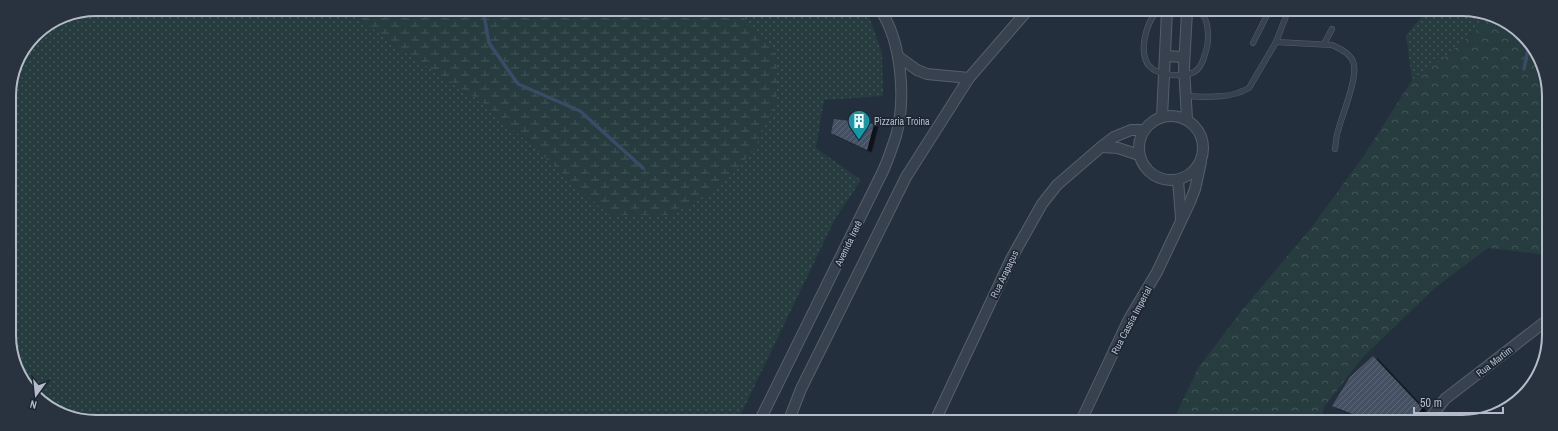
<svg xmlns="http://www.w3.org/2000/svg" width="1558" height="431" viewBox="0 0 1558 431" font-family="'Archivo Narrow',sans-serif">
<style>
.grass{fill:url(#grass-dots)}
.forest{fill:url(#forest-crowns)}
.wetland{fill:url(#wetland-marsh)}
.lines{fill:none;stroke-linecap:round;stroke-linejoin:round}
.stream{stroke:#394c67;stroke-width:3.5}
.building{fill:url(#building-hatch);filter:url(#shadow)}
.lane-casing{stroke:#565f6c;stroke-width:6}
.street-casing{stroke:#565f6c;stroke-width:12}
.lane{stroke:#38414e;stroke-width:5}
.street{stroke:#38414e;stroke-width:10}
.labels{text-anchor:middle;stroke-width:3.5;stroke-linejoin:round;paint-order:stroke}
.poi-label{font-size:10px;fill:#b4bcc9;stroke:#1d2633;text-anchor:start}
.street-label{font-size:10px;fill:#b4bcc9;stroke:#1d2633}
.rim{fill:none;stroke:#b4bcc9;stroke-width:2}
</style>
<defs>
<pattern id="grass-dots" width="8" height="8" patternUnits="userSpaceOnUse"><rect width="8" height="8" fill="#263c3f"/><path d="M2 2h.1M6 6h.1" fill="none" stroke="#435659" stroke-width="1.8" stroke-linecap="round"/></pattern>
<pattern id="forest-crowns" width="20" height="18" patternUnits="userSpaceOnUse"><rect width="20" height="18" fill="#263c3f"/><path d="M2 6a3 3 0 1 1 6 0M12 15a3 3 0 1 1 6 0" fill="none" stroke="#435659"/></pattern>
<pattern id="wetland-marsh" width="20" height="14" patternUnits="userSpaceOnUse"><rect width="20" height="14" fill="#263c3f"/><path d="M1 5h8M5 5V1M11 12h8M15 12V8" fill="none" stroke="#435659"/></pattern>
<pattern id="building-hatch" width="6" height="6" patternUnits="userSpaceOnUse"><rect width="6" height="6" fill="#455162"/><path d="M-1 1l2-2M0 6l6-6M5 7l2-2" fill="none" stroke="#5d6877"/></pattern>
<filter id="shadow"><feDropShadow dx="4.5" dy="2.5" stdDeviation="0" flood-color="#0009"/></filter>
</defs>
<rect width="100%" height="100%" fill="#242f3e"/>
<g class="grass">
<path d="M96 9 352 10 364 22 403 51 486 105 609 215 777 55 737 10 864 11 870 19 882 53 883 96 824 100 816 148 861 180 835 219 738 420 74 419 31 393 11 352 9 90 16 62 35 34 63 16Z"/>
<path d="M1426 12H1484L1492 17 1441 60 1412 80 1406 35Z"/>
</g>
<path class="forest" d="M1492 17 1524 35 1547 79V255L1488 248 1435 288 1364 356 1324 407 1321 422 1173 421 1198 368 1243 309 1311 228 1363 157 1412 80 1441 60Z"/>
<path class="wetland" d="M352 10H737L777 55V100L754 150 718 188 672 215H609L486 105 403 51 364 22Z"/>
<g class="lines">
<g class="stream">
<path d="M483 10 489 43 518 84 580 111 643 168"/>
<path d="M1524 69 1529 45"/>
</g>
</g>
<g class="building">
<path d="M834 119 874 124 867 150 831 133Z"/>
<path d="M1373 356 1422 408 1411 422H1373L1332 406 1350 377Z"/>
</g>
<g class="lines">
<g class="lane-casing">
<g id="lane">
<path d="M1157 11C1146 24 1138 51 1149 66 1155 72 1163 74 1171 75 1191 76 1200 74 1205 54 1207 49 1208 44 1208 39 1208 29 1208 17 1198 11"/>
<path d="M1276 42 1332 45C1341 49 1352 54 1354 65 1357 80 1342 115 1338 131 1336 136 1336 143 1335 149"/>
<path d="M1253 43 1269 11"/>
<path d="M1324 44 1332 29"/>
<path d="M1186 96C1208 97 1230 99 1249 88L1276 42 1288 11"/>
</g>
</g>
<g class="street-casing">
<g id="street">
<path d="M1165 56 1184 57"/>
<path d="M899 57 917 70 927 74 969 78"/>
<circle cx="1171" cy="148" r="32"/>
<path d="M1162 117 1167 11"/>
<path d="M1187 119 1184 67 1187 11"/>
<path d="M1101 147 1118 148 1139 155"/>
<path d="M1178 180 1181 218"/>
<path d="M760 420 883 171C888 160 892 148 896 136 906 100 902 43 881 11"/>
<path d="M789 420 801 389 906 177 969 78 1027 11"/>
<path d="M935 421 1011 259 1042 204 1057 185 1101 147 1114 137 1131 130H1144"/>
<path d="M1081 421 1129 319 1157 272 1190 202 1195 189 1201 162"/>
<path d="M1427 422 1445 399 1546 321"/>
</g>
</g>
<use href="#lane" class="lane"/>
<use href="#street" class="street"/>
</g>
<defs>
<g id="building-pin" transform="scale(1.15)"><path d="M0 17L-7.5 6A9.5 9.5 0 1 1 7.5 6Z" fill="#0f9aa8" stroke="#1d2633"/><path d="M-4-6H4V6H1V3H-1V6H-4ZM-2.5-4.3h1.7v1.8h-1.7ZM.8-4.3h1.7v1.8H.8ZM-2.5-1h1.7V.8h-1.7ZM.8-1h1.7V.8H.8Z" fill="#fff"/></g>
</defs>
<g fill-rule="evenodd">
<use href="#building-pin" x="859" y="121"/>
</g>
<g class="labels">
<g class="poi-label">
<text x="874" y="125">Pizzaria Troina</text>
</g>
<g class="street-label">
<text transform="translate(848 243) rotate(-64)" y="4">Avenida Irerê</text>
<text transform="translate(1004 274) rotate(-64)" y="4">Rua Arapaçus</text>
<text transform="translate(1131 320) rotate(-62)" y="4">Rua Cassia Imperial</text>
<text transform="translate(1494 361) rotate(-38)" y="4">Rua Martim</text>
</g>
</g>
<path d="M0 0H1558V431H0ZM96 16H1462A80 80 0 0 1 1542 96V335A80 80 0 0 1 1462 415H96A80 80 0 0 1 16 335V96A80 80 0 0 1 96 16Z" fill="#29323f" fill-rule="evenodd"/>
<path class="rim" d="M96 16H1462A80 80 0 0 1 1542 96V335A80 80 0 0 1 1462 415H96A80 80 0 0 1 16 335V96A80 80 0 0 1 96 16Z"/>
<g transform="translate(36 395) rotate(195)" stroke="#1d2633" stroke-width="3" paint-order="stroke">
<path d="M0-3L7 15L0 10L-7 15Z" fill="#b4bcc9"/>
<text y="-6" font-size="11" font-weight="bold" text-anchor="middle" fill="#b4bcc9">N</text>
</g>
<path d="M1414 407v6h89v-6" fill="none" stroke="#b4bcc9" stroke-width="2"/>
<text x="1420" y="407" font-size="12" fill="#b4bcc9" stroke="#1d2633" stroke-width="3" paint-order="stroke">50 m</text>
</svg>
